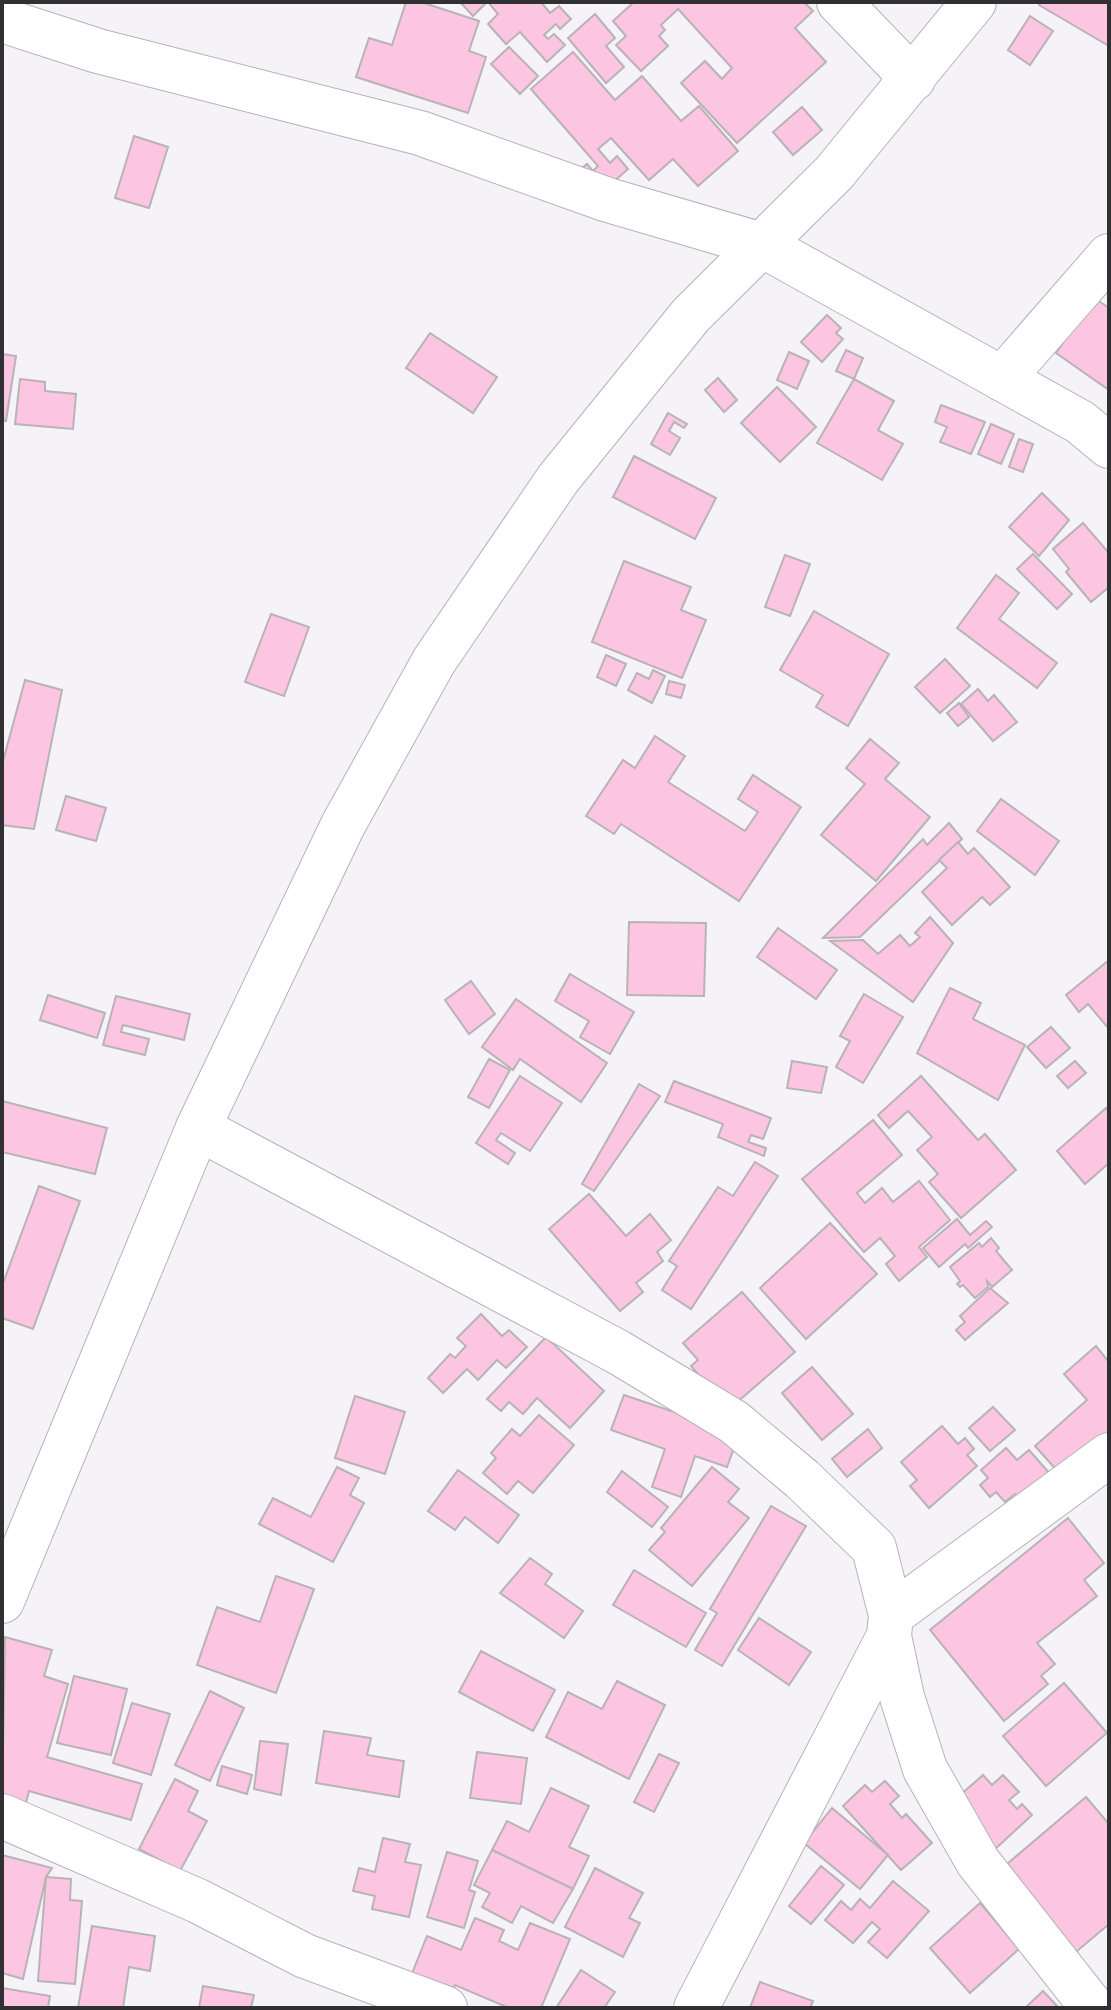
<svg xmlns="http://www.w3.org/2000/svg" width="1111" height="2010" viewBox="0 0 1111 2010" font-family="Inter,sans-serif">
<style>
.building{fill:#fcc6e2;stroke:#b9b3b6;stroke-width:2}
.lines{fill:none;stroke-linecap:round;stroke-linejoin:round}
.minor-casing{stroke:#b5b3b8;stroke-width:46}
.tertiary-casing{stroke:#b5b3b8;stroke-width:46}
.minor{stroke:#fff;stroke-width:44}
.tertiary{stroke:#fff;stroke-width:44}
</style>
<rect width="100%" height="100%" fill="#f5f2f8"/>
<g class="building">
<path d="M406 2H421L479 21 469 51 486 57 468 113 356 77 369 38 392 45Z"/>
<path d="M460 2H487L473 16Z"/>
<path d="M488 2H541L550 13 559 6 571 19 560 29 556 24 544 35 548 39 554 34 565 45 547 62 520 32 506 44 488 24 498 14Z"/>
<path d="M634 2H804L813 11 795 28 826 62 737 143 681 83 705 61 722 79 732 68 678 9 661 25 665 30 659 36 668 46 641 71 616 45 626 36 613 21Z"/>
<path d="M1041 2H1109V46L1039 5Z"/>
<path d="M595 14 615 38 606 46 624 67 606 83 568 38Z"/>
<path d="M1030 16 1053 31 1030 65 1008 50Z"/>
<path d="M509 47 538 76 520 94 491 64Z"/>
<path d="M573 52 615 100 642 76 681 121 699 106 738 151 698 186 673 159 649 180 611 138 598 149 610 163 617 156 628 169 598 196 577 172 587 164 593 171 598 166 531 89Z"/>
<path d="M802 107 822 130 793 155 773 132Z"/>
<path d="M134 136 168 147 149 208 115 198Z"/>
<path d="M1094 298 1109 308V390L1056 353Z"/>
<path d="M827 315 841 328 836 333 843 339 822 362 801 342Z"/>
<path d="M430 333 497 377 473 413 406 368Z"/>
<path d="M846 350 863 358 854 379 836 371Z"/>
<path d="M789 352 809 361 797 389 777 380Z"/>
<path d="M2 354 16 356 6 421 2 420Z"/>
<path d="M718 378 737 400 724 412 705 390Z"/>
<path d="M20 379 45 382V391L76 394 73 429 15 424Z"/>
<path d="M854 379 894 401 878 430 903 444 882 480 817 443Z"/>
<path d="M777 387 816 427 780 462 741 423Z"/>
<path d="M941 405 985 422 971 454 940 442 947 427 935 422Z"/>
<path d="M668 413 687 424 684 428 674 422 669 431 680 438 670 455 651 444Z"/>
<path d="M991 424 1014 434 1001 464 978 454Z"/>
<path d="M1019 439 1033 444 1023 472 1009 467Z"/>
<path d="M634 456 716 498 695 539 613 497Z"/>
<path d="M1042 493 1069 520 1039 556 1009 527Z"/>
<path d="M1083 523 1109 553V587L1091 602 1066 572 1069 569 1053 549Z"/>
<path d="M1033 554 1072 594 1057 609 1017 569Z"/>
<path d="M785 555 810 564 790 616 765 607Z"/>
<path d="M624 561 691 587 681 610 706 620 682 678 592 642Z"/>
<path d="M996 575 1019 593 999 619 1057 663 1037 688 957 628Z"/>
<path d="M814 611 889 654 848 726 816 707 823 695 780 670Z"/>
<path d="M271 614 309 627 284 696 245 682Z"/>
<path d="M606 655 626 664 616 686 597 677Z"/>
<path d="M945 659 970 686 940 713 915 687Z"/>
<path d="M653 670 665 676 652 703 628 690 637 673 649 679Z"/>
<path d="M25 680 62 690 34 829 2 825V765Z"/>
<path d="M669 681 685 685 681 698 666 694Z"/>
<path d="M978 689 988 701 994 695 1017 722 993 741 961 704Z"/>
<path d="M959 703 969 717 958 726 947 713Z"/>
<path d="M655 736 685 756 668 782 745 831 758 812 738 799 753 775 801 807 739 901 621 824 614 834 586 816 623 760 635 768Z"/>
<path d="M870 739 899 763 885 779 930 817 876 881 821 835 865 784 846 768Z"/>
<path d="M66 796 106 808 96 841 56 830Z"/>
<path d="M1001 799 1059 841 1035 875 977 831Z"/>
<path d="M949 823 962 839 860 937 823 938 923 839 927 845Z"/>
<path d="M958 842 968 854 974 848 1010 887 990 905 982 897 952 925 922 892 947 868 939 860Z"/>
<path d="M930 917 953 943 913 1002 830 941 863 940 878 954 900 935 910 946 920 937 915 933Z"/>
<path d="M629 922 706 923 704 996 627 995Z"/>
<path d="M778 928 837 970 816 999 757 957Z"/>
<path d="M1109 960V1029L1088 1004 1079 1012 1066 995Z"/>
<path d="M570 974 634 1012 610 1054 580 1037 589 1021 555 1001Z"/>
<path d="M471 981 495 1014 469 1034 445 1000Z"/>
<path d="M950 988 981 1003 973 1019 1025 1045 998 1100 917 1053Z"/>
<path d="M864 994 903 1017 863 1083 836 1067 850 1041 840 1036Z"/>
<path d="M48 995 105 1013 97 1038 40 1020Z"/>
<path d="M116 996 190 1014 184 1040 123 1025 121 1032 149 1039 145 1055 103 1045Z"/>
<path d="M516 999 607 1063 581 1102 520 1059 513 1070 482 1047Z"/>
<path d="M1051 1027 1070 1048 1046 1068 1027 1047Z"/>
<path d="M489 1059 510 1070 489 1108 468 1097Z"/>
<path d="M792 1061 827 1067 821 1093 787 1088Z"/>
<path d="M1075 1061 1086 1073 1068 1088 1057 1076Z"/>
<path d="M520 1076 562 1103 530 1151 501 1133 496 1140 515 1153 508 1164 476 1143Z"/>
<path d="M921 1076 978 1140 985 1134 1016 1170 961 1218 929 1182 938 1174 917 1150 932 1137 908 1111 889 1128 878 1115Z"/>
<path d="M674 1081 771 1118 763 1139 751 1135 748 1142 766 1148 764 1156 718 1137 723 1124 665 1102Z"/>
<path d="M639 1084 660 1096 594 1191 582 1184Z"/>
<path d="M2 1101 107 1128 95 1174 2 1152Z"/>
<path d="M1106 1108 1109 1112V1163L1085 1184 1057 1151Z"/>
<path d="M873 1120 902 1155 857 1193 865 1203 882 1188 893 1202 919 1181 950 1220 919 1247 927 1257 899 1281 886 1264 895 1256 880 1238 864 1252 802 1179Z"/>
<path d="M755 1162 778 1176 691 1309 662 1290 677 1266 669 1261 718 1187 733 1196Z"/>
<path d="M39 1186 80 1201 33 1329 2 1318V1286Z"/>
<path d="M589 1194 626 1236 650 1214 671 1240 657 1252 663 1261 636 1283 643 1292 620 1311 549 1229Z"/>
<path d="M957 1219 970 1235 986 1221 992 1227 968 1248 965 1244 939 1267 923 1248Z"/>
<path d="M830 1223 877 1274 806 1339 760 1288Z"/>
<path d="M991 1238 999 1248 996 1251 1012 1270 992 1287 987 1281 988 1287 975 1298 963 1285 960 1287 957 1284 960 1281 950 1267 979 1243 982 1247Z"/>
<path d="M990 1288 1008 1303 965 1340 956 1330 965 1322 960 1316Z"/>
<path d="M742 1292 795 1352 728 1410 691 1366 698 1360 683 1343Z"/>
<path d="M481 1314 502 1336 509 1330 527 1347 506 1368 497 1360 478 1380 467 1369 443 1393 428 1378 450 1354 455 1358 466 1346 457 1338Z"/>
<path d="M546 1337 604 1391 570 1428 537 1398 523 1414 509 1402 501 1411 487 1399Z"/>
<path d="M1096 1346 1109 1362V1432L1061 1475 1035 1446 1087 1400 1064 1374Z"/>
<path d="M812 1367 853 1414 822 1440 782 1393Z"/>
<path d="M624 1395 739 1434 727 1467 695 1456 681 1497 652 1487 665 1449 611 1430Z"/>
<path d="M355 1396 405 1412 385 1474 335 1458Z"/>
<path d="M993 1407 1015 1430 990 1451 969 1428Z"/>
<path d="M539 1415 574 1445 533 1493 518 1481 507 1494 483 1473 496 1458 491 1453 512 1429 520 1436Z"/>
<path d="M942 1426 958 1444 965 1438 974 1449 967 1455 977 1466 929 1508 910 1486 917 1480 901 1462Z"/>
<path d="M868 1429 882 1448 847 1477 832 1459Z"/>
<path d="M1006 1448 1017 1460 1029 1450 1051 1475 1021 1501 1015 1494 1005 1502 996 1492 990 1497 980 1485 988 1478 981 1470Z"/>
<path d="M337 1467 359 1478 350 1495 364 1503 333 1562 259 1524 273 1498 311 1517Z"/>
<path d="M712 1467 739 1489 728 1502 749 1518 692 1586 649 1550 665 1532 661 1528Z"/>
<path d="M458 1470 519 1515 498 1543 465 1517 455 1530 428 1511Z"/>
<path d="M622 1471 668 1507 652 1527 607 1492Z"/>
<path d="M771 1506 806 1526 722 1666 695 1650 717 1613 710 1609Z"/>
<path d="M1068 1518 1104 1563 1084 1580 1097 1596 1037 1643 1055 1664 1041 1676 1048 1684 1004 1721 930 1630Z"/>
<path d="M530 1558 552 1574 545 1584 583 1611 564 1638 500 1593Z"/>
<path d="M634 1570 706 1613 686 1647 613 1605Z"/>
<path d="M276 1576 314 1589 276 1693 197 1665 217 1607 260 1622Z"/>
<path d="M759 1618 811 1652 789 1685 738 1650Z"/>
<path d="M5 1637 52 1650 44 1676 68 1684 47 1757 142 1784 131 1820 29 1791 23 1814 2 1808Z"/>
<path d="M481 1651 555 1690 533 1731 459 1692Z"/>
<path d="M74 1676 127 1689 111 1755 57 1743Z"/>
<path d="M617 1681 665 1705 629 1779 546 1737 568 1692 602 1709Z"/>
<path d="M1064 1683 1107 1733 1046 1786 1003 1736Z"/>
<path d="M210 1691 244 1708 210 1781 175 1765Z"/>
<path d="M132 1703 170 1714 151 1775 113 1763Z"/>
<path d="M324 1731 371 1738 367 1755 404 1761 399 1797 316 1783Z"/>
<path d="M260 1741 288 1744 281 1795 254 1789Z"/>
<path d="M477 1752 527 1758 521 1804 470 1798Z"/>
<path d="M659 1754 679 1763 654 1812 634 1802Z"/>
<path d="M222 1766 252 1775 247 1794 217 1785Z"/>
<path d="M983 1775 992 1785 1003 1775 1019 1792 1009 1800 1017 1809 1022 1804 1032 1815 993 1851 951 1803Z"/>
<path d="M175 1779 198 1791 188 1811 207 1821 180 1871 139 1849Z"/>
<path d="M885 1781 899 1796 890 1804 902 1818 906 1814 932 1843 901 1870 843 1806 865 1785 872 1792Z"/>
<path d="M551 1788 589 1806 569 1847 589 1856 573 1889 492 1850 507 1821 529 1832Z"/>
<path d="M1086 1797 1109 1824V1924L1076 1952 994 1875Z"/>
<path d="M832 1808 888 1855 860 1889 804 1843Z"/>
<path d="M383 1838 410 1844 405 1862 421 1865 409 1917 372 1909 375 1896 353 1891 359 1868 375 1872Z"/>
<path d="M492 1850 573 1889 553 1923 521 1906 512 1923 482 1907 490 1893 474 1885Z"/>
<path d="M447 1852 478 1861 469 1890 475 1892 464 1928 427 1917Z"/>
<path d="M2 1855 52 1868 46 1877 23 1979 2 1973Z"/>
<path d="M821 1866 844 1885 811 1924 789 1906Z"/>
<path d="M595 1868 643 1893 629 1918 640 1923 623 1957 565 1927Z"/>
<path d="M46 1877 71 1879 70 1900 82 1901 75 1984 38 1981Z"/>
<path d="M893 1881 929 1911 887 1958 868 1942 880 1929 872 1922 853 1943 825 1920 841 1901 851 1910 860 1899 870 1908Z"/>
<path d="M980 1903 1019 1949 970 1993 930 1948Z"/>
<path d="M475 1918 504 1930 499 1941 518 1950 530 1923 570 1939 541 2008H509L455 1985 452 1993 411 1976 427 1936 461 1950Z"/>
<path d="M92 1926 155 1936 150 1971 129 1967 123 2008H78Z"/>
<path d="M581 1970 615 1992 604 2008H556Z"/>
<path d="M760 1982 813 2001 810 2008H750Z"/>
<path d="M203 1986 254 1995 251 2008H199Z"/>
<path d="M2 1988 50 1996 48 2008H2Z"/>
<path d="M1043 1991 1059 2008H1025Z"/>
</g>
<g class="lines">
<g class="minor-casing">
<g id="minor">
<path d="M839 2 913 79"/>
<path d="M2 20 98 51 420 133 608 200 762 245"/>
<path d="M1002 379 1109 256"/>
<path d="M198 1128 618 1352 734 1422 802 1479 874 1548 891 1615 889 1636 902 1697 925 1769 978 1862 1093 2008"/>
<path d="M891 1615 1109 1455"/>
<path d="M2 1816 198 1901 305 1956 445 2008"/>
<path d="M696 2008 889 1636"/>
</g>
</g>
<g class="tertiary-casing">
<g id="tertiary">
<path d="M762 245 1080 422 1109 446"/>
<path d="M2 1601 198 1128 343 825 434 661 558 479 691 315 834 173 974 2"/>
</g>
</g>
<use href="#minor" class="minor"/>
<use href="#tertiary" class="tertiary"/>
</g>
<rect width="1111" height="2010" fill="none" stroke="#313032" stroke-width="8"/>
</svg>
